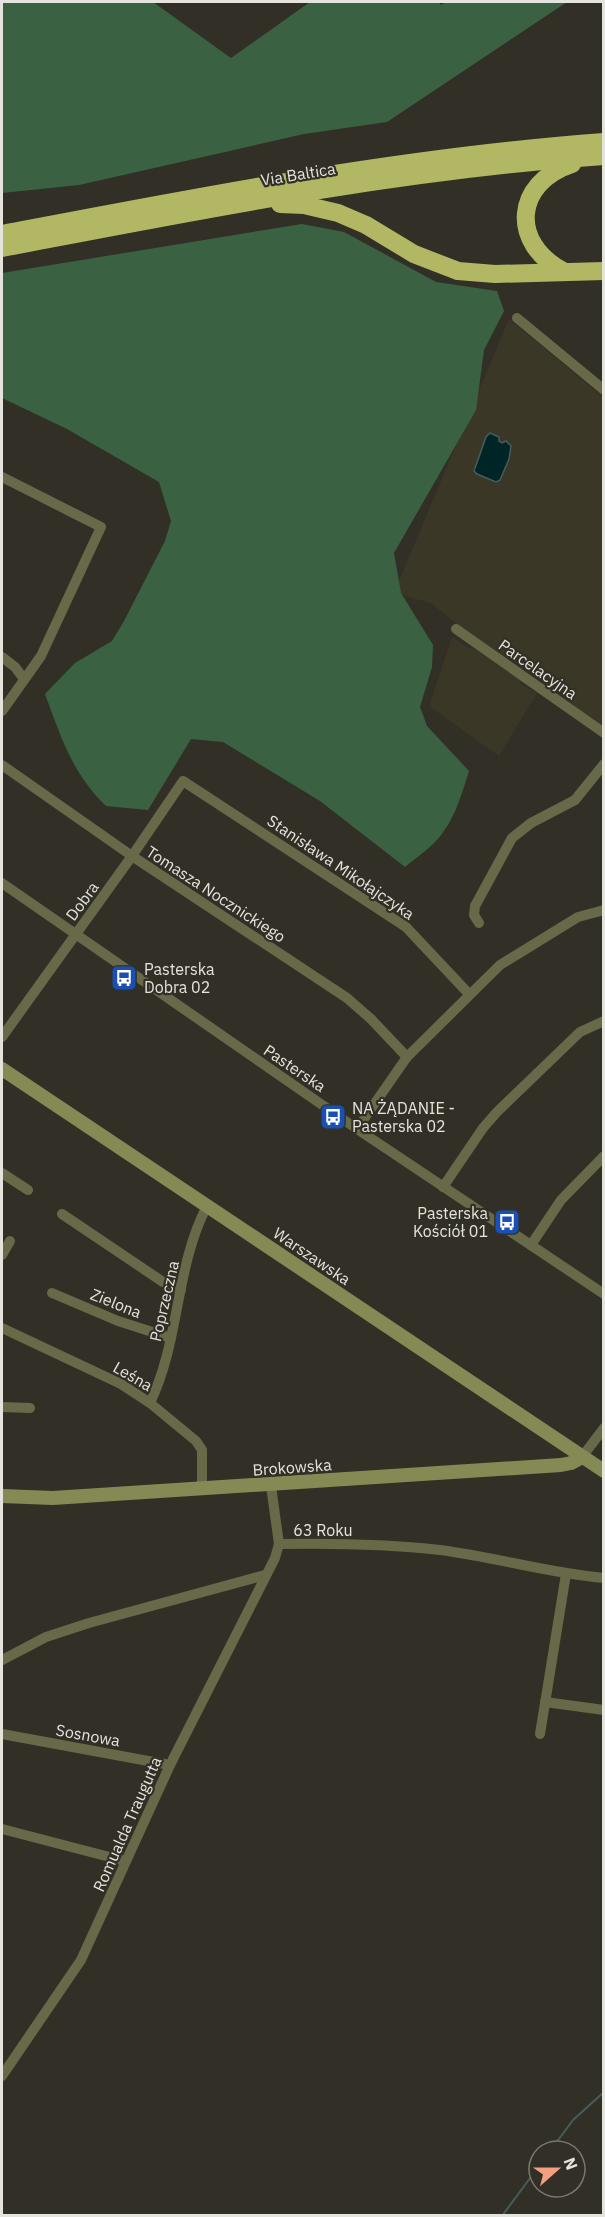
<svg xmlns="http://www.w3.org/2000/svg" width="605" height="2217" viewBox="0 0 605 2217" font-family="'IBM Plex Sans',sans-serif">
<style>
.built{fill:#3b3727}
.green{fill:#3a6242}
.water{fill:#002526;stroke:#445e5d;stroke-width:1.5}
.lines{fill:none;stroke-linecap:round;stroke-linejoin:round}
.stream{stroke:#445e5d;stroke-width:2}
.street{stroke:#676948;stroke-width:10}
.secondary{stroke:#858954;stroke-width:14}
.highway{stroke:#b2b763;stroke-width:18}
.labels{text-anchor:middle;stroke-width:4.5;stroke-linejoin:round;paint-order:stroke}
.street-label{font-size:16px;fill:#e4e3dc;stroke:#323026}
.poi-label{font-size:16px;fill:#e4e3dc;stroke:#323026;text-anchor:start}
</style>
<rect width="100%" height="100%" fill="#323026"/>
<g class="built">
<path d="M509 319 603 397V728L545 683 458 625 431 603 394 593Z"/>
<path d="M452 637 467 647 477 650 521 681 520 684 537 693 499 756 429 706Z"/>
</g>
<g class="green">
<path d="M2 2H153L231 58 310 2H439L441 5 446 2H567L387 122 304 134 79 185 2 193Z"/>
<path d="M302 224 344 232 436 282 497 291 504 311 484 350 476 410 394 553 401 593 433 645 432 667 420 707 427 726 469 771C461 796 454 823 434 843 425 852 414 859 405 867L320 801 223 742 191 739 148 810 106 806C72 773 61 737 45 694L75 663 112 641 124 621 165 541 171 521 159 482 67 429 2 398V273Z"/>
</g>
<path class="water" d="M490 433 499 437V441L502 443 506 441 511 446 509 459 500 480 496 482 477 474 474 471 486 437Z"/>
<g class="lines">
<g class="stream">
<path d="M550 2151 573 2120 604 2092"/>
<path d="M502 2216 539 2166"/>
</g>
<g class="street">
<path d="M517 318 604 390"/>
<path d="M2 477 101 527 41 656 2 711"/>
<path d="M456 629 604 733"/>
<path d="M2 657 15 667 24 679"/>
<path d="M2 765 132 856 347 998 371 1019 407 1057"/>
<path d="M2 883 357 1129 604 1294"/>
<path d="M479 923 474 915 475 906 512 838 531 823 575 800 604 764"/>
<path d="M2 1037 132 856 183 781 406 927 469 994"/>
<path d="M357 1129 407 1057 500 965 578 917 604 910"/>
<path d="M2 1173 28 1190"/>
<path d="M443 1187 483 1128 497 1112 580 1032 604 1021"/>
<path d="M62 1214 163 1282 181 1290"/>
<path d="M531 1245 561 1200 604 1156"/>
<path d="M2 1255 10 1241"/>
<path d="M52 1293 118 1321 171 1338"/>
<path d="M2 1328 121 1384 150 1403 196 1441 202 1450V1489"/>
<path d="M150 1403C180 1341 175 1267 207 1206"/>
<path d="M2 1407 30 1408"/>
<path d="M582 1457 604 1428"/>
<path d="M279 1544C332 1543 387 1544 440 1550 495 1557 548 1573 604 1578"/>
<path d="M2 1660 46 1637 89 1623 265 1575"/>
<path d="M545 1702 604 1710"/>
<path d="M2 1734 170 1765"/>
<path d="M540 1734 566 1574"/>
<path d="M2 1829 125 1861"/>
<path d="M2 2076 81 1960 170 1765 275 1558 279 1544 271 1486"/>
</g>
<g class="secondary">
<path d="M2 1069 604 1471"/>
<path d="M2 1496 53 1498 561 1465 571 1463 582 1457"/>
</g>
<g class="highway">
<path d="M280 204 304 205 338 213 366 225 414 254 458 271 495 274 604 271"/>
<path d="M2 234C201 196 401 157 604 142"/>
<path d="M2 248C201 210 401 170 604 156"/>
<path d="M563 271C510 243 514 183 572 164"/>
</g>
</g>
<defs>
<g id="bus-square" transform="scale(1.35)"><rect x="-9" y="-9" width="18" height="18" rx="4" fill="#1a4fb4" stroke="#323026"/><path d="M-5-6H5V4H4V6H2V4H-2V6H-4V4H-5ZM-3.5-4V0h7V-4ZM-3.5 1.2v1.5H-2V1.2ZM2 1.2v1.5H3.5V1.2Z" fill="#fff"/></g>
</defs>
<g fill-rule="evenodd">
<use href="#bus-square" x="124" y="978"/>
<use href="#bus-square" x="333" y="1117"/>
<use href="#bus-square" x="507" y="1222"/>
</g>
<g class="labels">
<g class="street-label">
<text transform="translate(298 174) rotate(-9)" y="6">Via Baltica</text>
<text transform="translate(538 669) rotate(35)" y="6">Parcelacyjna</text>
<text transform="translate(341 867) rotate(34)" y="6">Stanisława Mikołajczyka</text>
<text transform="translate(216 894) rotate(33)" y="6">Tomasza Nocznickiego</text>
<text transform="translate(82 901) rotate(-54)" y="6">Dobra</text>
<text transform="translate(295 1068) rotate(34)" y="6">Pasterska</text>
<text transform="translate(312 1256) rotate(34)" y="6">Warszawska</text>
<text transform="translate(164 1301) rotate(-77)" y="6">Poprzeczna</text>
<text transform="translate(116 1303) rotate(22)" y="6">Zielona</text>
<text transform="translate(133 1376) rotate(30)" y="6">Leśna</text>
<text transform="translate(292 1467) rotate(-4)" y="6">Brokowska</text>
<text x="323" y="1536">63 Roku</text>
<text transform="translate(88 1735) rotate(10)" y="6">Sosnowa</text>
<text transform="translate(127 1824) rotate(-66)" y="6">Romualda Traugutta</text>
</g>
<g class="poi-label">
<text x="144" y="975">Pasterska<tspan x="144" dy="18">Dobra 02</tspan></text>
<text x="352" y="1114">NA ŻĄDANIE -<tspan x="352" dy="18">Pasterska 02</tspan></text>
<text x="488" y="1219" text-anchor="end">Pasterska<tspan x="488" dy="18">Kościół 01</tspan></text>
</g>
</g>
<rect width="605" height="2217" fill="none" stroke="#e4e3dc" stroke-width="6"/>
<g transform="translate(557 2169) rotate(69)"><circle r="28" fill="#323026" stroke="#79786f" stroke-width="1.5"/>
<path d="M0-4.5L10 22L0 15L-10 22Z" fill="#f2a080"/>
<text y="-9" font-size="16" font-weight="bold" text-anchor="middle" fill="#e4e3dc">N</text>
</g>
</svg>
